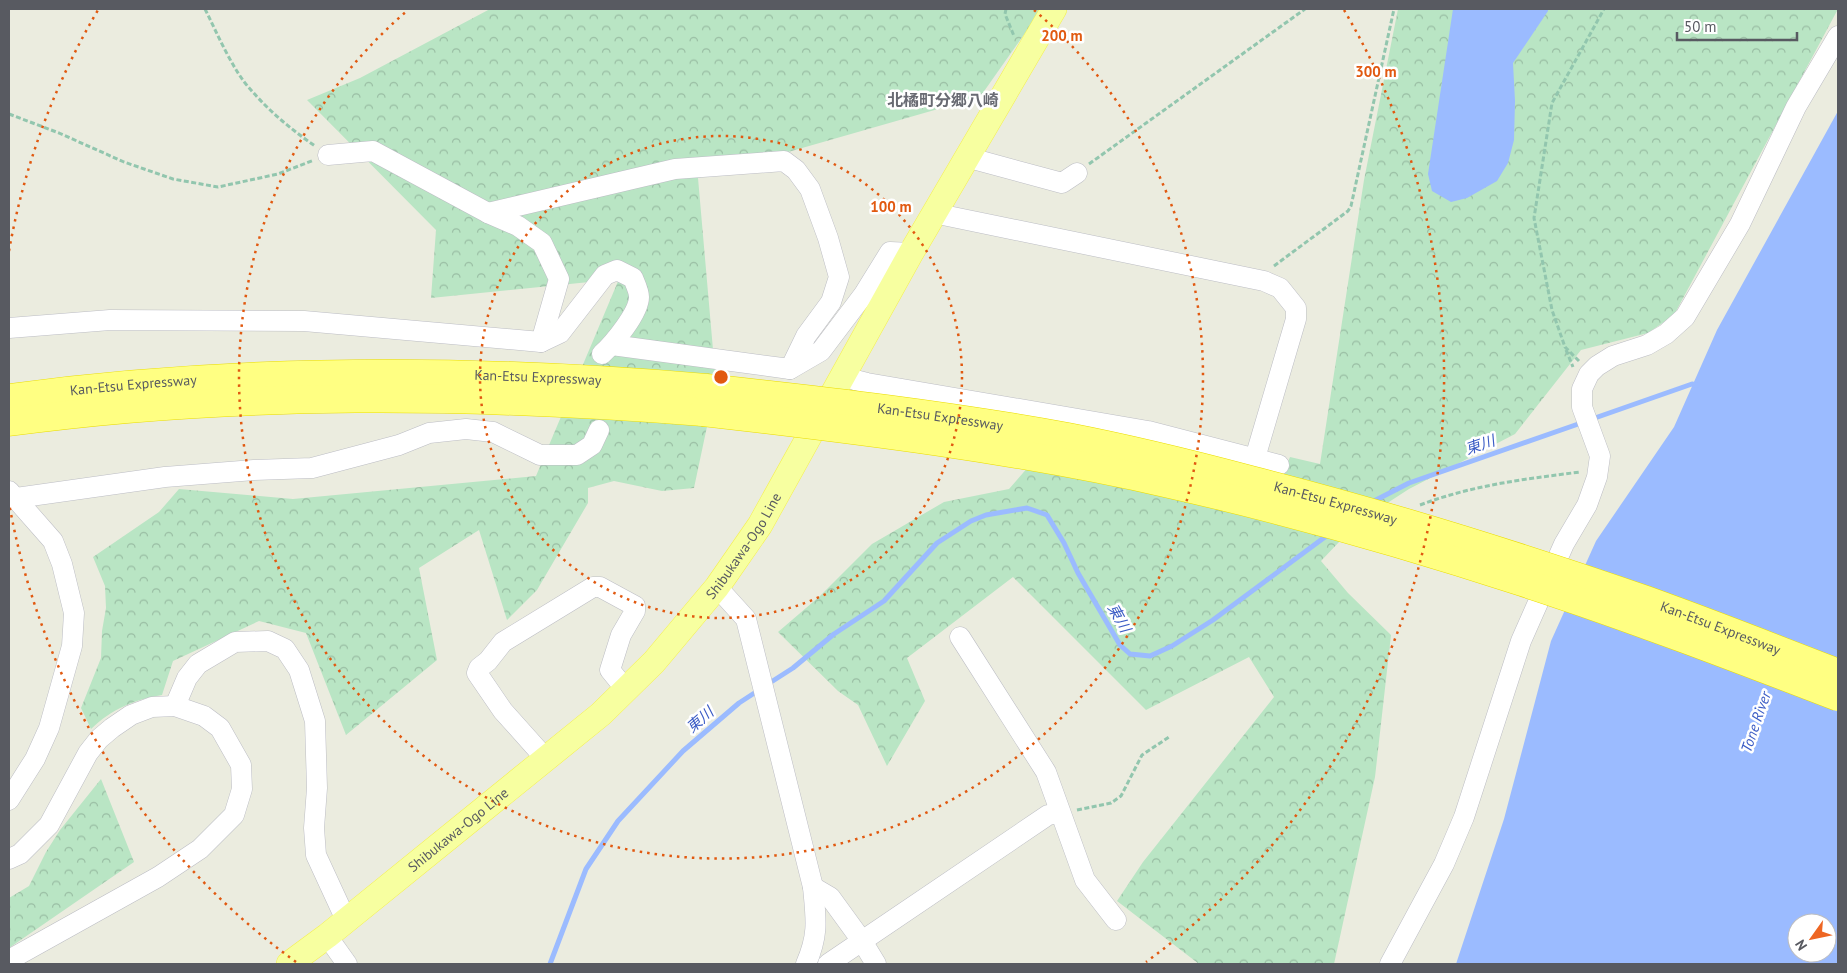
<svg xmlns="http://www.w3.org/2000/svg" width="1847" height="973" viewBox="0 0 1847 973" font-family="'PT Sans','Noto Sans JP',sans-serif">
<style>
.forest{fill:url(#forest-crowns)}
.water{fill:#9bbbff;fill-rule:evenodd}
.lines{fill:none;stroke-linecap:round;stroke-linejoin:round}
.stream{stroke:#9bbbff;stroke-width:5}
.minor-casing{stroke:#bcbdc4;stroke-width:21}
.major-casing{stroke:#f5f04e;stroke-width:26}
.highway-casing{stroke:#eadc00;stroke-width:29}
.path{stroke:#92c6ae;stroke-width:3;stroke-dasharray:5 2.5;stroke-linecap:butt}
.minor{stroke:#fff;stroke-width:20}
.major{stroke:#f7ffa0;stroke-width:25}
.highway{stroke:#ffff82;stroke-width:28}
.highway-bridge-casing{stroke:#eadc00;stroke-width:29;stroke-linecap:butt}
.highway-bridge{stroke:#ffff82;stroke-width:28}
.ring{fill:none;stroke:#e15910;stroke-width:2.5;stroke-dasharray:2.5 5}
.labels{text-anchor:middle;stroke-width:5;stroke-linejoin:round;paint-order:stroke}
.street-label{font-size:14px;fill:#585a61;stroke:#fff}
.water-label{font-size:15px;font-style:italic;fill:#3b5cc5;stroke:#fff}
.quarter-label{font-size:16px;font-weight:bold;fill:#696b73;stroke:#fff}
.centre{fill:#e15910;stroke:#fff;stroke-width:2.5}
.ring-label{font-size:15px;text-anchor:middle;font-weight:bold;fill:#e15910;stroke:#fff;stroke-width:5;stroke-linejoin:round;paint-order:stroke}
</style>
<defs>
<pattern id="forest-crowns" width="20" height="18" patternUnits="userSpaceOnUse" patternTransform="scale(1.25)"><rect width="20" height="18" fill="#b9e5c4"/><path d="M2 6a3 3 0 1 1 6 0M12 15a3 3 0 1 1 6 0" fill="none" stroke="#99bda3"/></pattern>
</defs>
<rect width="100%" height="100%" fill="#ebecdf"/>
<g class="forest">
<path d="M490 9H1042L980 97 698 178 716 384 694 488 662 491 614 481 588 488V503L537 590 507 620 479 530 419 568 437 660 346 735 306 633 259 621 173 661 162 695C133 700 112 709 91 729L81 708 101 658 102 631 106 608 105 586 93 557 159 512 179 489 293 499 536 476 619 279 431 298 436 230 307 100 360 78Z"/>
<path d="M1398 9H1838L1674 315 1648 333 1581 350 1515 434 1409 489 1358 522 1321 561 1348 593 1391 635 1375 777 1334 964H1199L1117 901 1143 862 1274 697 1249 657 1146 710 1013 577 907 658 925 701 887 766 858 705 838 691 778 632 820 596 872 544 944 502 1009 489 1029 466 1266 514 1290 457 1320 464 1364 180Z"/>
<path d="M101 779 134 862 9 948V898L29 886 46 852 60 830Z"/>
</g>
<g class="water">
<path d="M1453 9H1548V11L1513 63 1515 101 1514 140 1508 163 1497 181 1467 198 1451 202 1432 191 1428 174Z"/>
<path d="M1838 111V964H1456L1504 819 1551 641 1596 541 1674 427 1717 330ZM1797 923H1827V953H1797Z"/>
</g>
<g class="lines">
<g class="stream">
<path d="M1592 419 1692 384 1697 385"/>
<path d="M1372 502 1409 483 1584 422"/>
<path d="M768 684 793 668 834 634 884 601 937 543 971 521 986 515 1027 508 1047 515 1064 543 1078 573 1120 645 1130 654 1150 656 1172 646 1213 620 1329 534"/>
<path d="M550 964 586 869 618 821 683 751 739 703 759 690"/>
</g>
<g class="minor-casing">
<g id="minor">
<path d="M328 155 373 151 488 213 518 226 542 243 559 279 541 342"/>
<path d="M969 155 977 160 1062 183 1077 173"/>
<path d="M488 213 675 169 784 161 796 170 810 189 828 238 839 277 831 302 806 336 790 369"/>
<path d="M943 215 1264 281 1280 288 1296 308V319L1255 458"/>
<path d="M9 328 110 320 304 321 541 342 560 333 605 275 617 270 633 278C635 283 639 291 639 297 639 313 613 344 602 354"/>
<path d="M612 345 790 369 821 351 864 294 890 252 911 253"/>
<path d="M844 374 855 380 867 383 1148 431 1279 465"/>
<path d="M9 499 165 477 254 470 312 468 399 445 429 433 466 429 493 432 540 455H577L592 445 599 430"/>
<path d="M717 587 746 619 813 887C816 919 819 934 806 964"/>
<path d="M960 637 1046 772 1085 880 1116 920"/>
<path d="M175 706 187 678 198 664 235 642 268 641 285 649 299 670 315 721 317 788 314 828 316 855 346 920"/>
<path d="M545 758 503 711 477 673 479 668 488 661 503 642 593 587H600L635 606V611L621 635 610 670 627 691"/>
<path d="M9 800 35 759 49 728 72 646 74 613 62 564 53 541 9 491"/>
<path d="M9 859 20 854 49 825 88 753 99 739 112 728 131 715 152 707 175 706 204 716 220 728 241 765 242 789 234 815 200 849 158 877 9 960"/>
<path d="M813 887 830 897 862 941 876 964"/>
<path d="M327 936 347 964"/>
<path d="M828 964 1048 815 1060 813"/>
<path d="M1390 964 1444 864 1464 817 1521 641 1564 544 1587 505 1597 477 1600 456 1582 407V389L1589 374 1597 366 1613 356 1647 345 1666 334 1685 317 1740 224 1796 107 1838 36"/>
</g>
</g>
<g class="major-casing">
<g id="major">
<path id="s1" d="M289 964 327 936 601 714 654 662 717 587 760 525 911 253 1054 9"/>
</g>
</g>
<g class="highway-casing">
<g id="highway">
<path id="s2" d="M9 398C239 367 475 368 706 388"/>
<path d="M9 422C238 391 473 394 703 412"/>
</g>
</g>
<g class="path">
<path d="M205 9C217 33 233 71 251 90 270 112 292 130 315 146"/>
<path d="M1006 9 1005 14 1014 36"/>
<path d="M9 114 59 133 124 162 173 179 218 187 278 174 314 160"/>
<path d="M1089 164 1305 9"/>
<path d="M1274 266 1348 211 1351 206 1394 9"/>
<path d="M1566 350 1573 367"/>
<path d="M1579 361 1565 347 1552 310 1534 218 1552 103 1604 9"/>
<path d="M1420 505C1473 485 1525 479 1580 472"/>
<path d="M1077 810 1111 803 1121 796 1142 755 1169 737"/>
</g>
<use href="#minor" class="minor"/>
<use href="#major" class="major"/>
<use href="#highway" class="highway"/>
<g class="highway-bridge-casing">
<g id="highway-bridge">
<path id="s3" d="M706 388C827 401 948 415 1068 437 1130 449 1191 464 1251 480 1385 514 1516 555 1646 600 1710 623 1774 648 1838 673"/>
<path d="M703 412C860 430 1016 449 1170 484 1289 511 1406 544 1522 582 1629 617 1734 657 1838 697"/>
</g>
</g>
<use href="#highway-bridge" class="highway-bridge"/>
</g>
<g class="ring">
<circle cx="721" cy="377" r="241"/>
<path d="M1034 10A482 482 0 1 1 408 10"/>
<path d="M296 962A723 723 0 0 1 9 503M9 251A723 723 0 0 1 98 10M1344 10A723 723 0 0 1 1146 962"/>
</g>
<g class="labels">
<g class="street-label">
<text dy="5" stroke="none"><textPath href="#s2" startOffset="530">Kan-Etsu Expressway</textPath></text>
<text dy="5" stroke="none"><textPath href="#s2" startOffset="125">Kan-Etsu Expressway</textPath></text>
<text dy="5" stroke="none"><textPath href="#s3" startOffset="236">Kan-Etsu Expressway</textPath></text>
<text dy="5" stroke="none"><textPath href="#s3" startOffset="641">Kan-Etsu Expressway</textPath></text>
<text dy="5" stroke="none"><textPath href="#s1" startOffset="621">Shibukawa-Ogo Line</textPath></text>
<text dy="5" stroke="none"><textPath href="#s3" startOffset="1046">Kan-Etsu Expressway</textPath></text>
<text dy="5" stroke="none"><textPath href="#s1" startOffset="216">Shibukawa-Ogo Line</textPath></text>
</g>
<g class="water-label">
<text transform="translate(1480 445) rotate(-19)" y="5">東川</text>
<text transform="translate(1119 618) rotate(61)" y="5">東川</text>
<text transform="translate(700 720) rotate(-41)" y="5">東川</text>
<text transform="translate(1756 722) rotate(-71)" y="5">Tone River</text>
</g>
<g class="quarter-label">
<text x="943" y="106">北橘町分郷八崎</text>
</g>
</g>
<circle cx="721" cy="377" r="8" class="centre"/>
<g class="ring-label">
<text x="1062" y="41">200 m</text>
<text x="1376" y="77">300 m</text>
<text x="891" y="212">100 m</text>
</g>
<rect width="1847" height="973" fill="none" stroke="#585a61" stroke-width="20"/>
<g transform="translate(1812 938) rotate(237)"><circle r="24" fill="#ffffff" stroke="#bcbdc0"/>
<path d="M0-4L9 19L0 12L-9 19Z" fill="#ee6623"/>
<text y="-8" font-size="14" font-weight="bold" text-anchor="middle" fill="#585a61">N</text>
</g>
<path d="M1677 32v8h120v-8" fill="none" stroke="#585a61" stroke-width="2.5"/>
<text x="1684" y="32" font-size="15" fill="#585a61" stroke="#ffffff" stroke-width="4" paint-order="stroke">50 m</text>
</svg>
